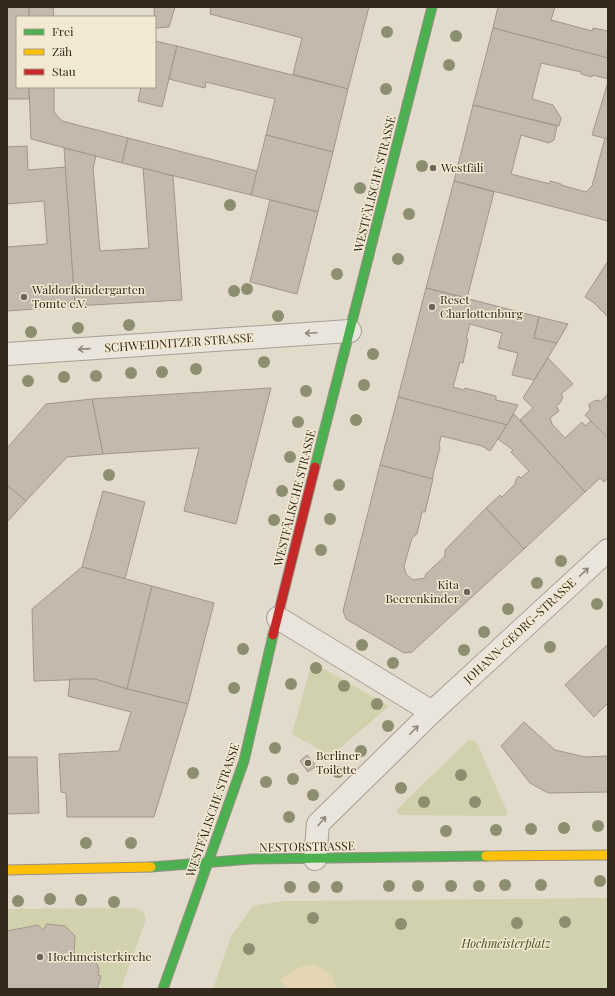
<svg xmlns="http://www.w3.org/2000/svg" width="615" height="996" viewBox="0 0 615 996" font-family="'Playfair Display',serif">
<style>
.green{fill:#d2d1ae}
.sand{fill:#e4d5b3}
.building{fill:#c5b8ac;stroke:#a2968b}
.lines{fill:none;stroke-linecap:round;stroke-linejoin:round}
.street-casing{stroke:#a79f95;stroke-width:24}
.fast-casing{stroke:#978f84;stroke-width:11}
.slow-casing{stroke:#978f84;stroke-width:11}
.jam-casing{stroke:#978f84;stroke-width:11}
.street{stroke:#eae5dc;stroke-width:22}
.fast{stroke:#4caf50;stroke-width:9}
.slow{stroke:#ffc107;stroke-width:9}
.jam{stroke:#c62828;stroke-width:9}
.tree{fill:#8d8e70}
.oneway{stroke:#90867c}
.poi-dot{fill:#72665a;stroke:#f3e8d1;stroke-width:1.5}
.labels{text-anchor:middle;stroke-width:3;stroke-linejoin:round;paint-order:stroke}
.poi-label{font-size:12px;fill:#35281d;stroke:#f3e8d1;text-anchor:start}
.street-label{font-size:12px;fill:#35281d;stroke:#f3e8d1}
.park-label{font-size:12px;font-style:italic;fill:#475025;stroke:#f3e8d1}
</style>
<rect width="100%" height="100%" fill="#e2dacb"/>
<g class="green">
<path d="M312 662 389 706 331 756 292 734Z"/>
<path d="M469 740 476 741 508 814 505 816 399 815 396 810Z"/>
<path d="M608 898V989H213L231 936 253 906 283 901Z"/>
<path d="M135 908 143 912 146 919 121 989H7V909Z"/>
</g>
<path class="sand" d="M314 964 331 975 337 989H286L280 980 297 968Z"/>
<g class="building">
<path d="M7 7H29V17H17V87H29V99H7Z"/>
<path d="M29 7H53L54 17H29Z"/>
<path d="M154 7H175L169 27 155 28Z"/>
<path d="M211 7H369L348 89 293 74 302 38 210 14Z"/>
<path d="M498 7H555L551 20 592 31 593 28 608 31V58L493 28Z"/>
<path d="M493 28 608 58V79L593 75 592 77 581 74V72L541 63 532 99 553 105 561 118 559 126 473 105Z"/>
<path d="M155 41 177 46 162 107 138 101 141 87H155Z"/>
<path d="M177 46 348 89 333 152 266 135 275 99 206 82 205 88 169 79Z"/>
<path d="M608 82V139L592 135Z"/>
<path d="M29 87H54V112L62 121 128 138 122 163 31 139Z"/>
<path d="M473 105 557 126 554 140 549 143 521 135 511 174 550 184V181L561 184V185L586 192 592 186 605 138 608 139V221L454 181Z"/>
<path d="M266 135 333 152 318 212 251 195Z"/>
<path d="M128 138 257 171 251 195 122 163Z"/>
<path d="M27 146 28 170 66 167 75 306 7 311V247L47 244 44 201 7 204V147Z"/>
<path d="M64 148 96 156 93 168 100 251 149 248 143 168 173 176 182 300 75 306Z"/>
<path d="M454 181 494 192 467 298 426 288Z"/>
<path d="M270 200 318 212 297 294 250 282Z"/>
<path d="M608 261V317L593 302 585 297Z"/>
<path d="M426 288 539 317 534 338 557 343 534 380 512 375 518 353 498 348 502 333 470 324 466 339H468L463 363 460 362 453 387 464 390 465 388 496 396V400L518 405 507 425 398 397Z"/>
<path d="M539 317 568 324 557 343 534 338Z"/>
<path d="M548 358 573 384 561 394 563 397 560 403 556 406 559 411 550 418 552 424 565 438 582 422 585 426 591 421 608 438V478L604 482 600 478 585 492 520 420 533 408 523 398Z"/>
<path d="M271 388 236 524 184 511 199 448 103 454 92 399Z"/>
<path d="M608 394V438L585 415 590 410 589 404 594 401 599 400 600 402Z"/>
<path d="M398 397 507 425 490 451 482 446 441 436 439 446 440 448 432 479 380 465Z"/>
<path d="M92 399 103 454 67 457 26 501 7 485V448L46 404Z"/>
<path d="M514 414 585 492 524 549 486 508 500 495 502 497 515 484 516 479 519 476 521 478 529 471 511 452 513 450 498 439Z"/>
<path d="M380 465 433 479 425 512H422L417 534 412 538 404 566 406 574 413 580 425 578 426 574 445 556V550L486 508 524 549 412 652 404 653 346 619 343 611Z"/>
<path d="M7 485 26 501 7 522Z"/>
<path d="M103 491 145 502 125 579 82 567Z"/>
<path d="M82 567 152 586 127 689 95 679 34 681 32 609Z"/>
<path d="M152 586 214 603 188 704 127 689Z"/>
<path d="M608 644V703L594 717 565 685Z"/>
<path d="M70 679H95L127 689 188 704 154 817H67L66 793 61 792 59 754 119 751 131 712 68 696Z"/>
<path d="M524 722 555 750 585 757 608 756V792L548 793 530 783 501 746Z"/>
<path d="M307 755 316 766 308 772 300 761Z"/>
<path d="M7 757H37L39 813 7 814Z"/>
<path d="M47 924 65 926 75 936 74 953 71 955 75 960 85 956 93 959 96 962 99 969 98 975 101 976 97 989H7V931L38 925 43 930Z"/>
</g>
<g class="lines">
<g class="street-casing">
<g id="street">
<path d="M7 354 350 331"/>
<path d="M278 618 432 712"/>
<path d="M315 859 318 824 432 712 608 550"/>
</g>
</g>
<g class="fast-casing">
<g id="fast">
<path d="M315 467 432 7"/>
<path d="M151 867 252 859 486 856"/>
<path d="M163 989 244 761 273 635"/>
</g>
</g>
<g class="slow-casing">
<g id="slow">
<path d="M486 856 608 855"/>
<path d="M7 870 151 867"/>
</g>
</g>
<g class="jam-casing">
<path id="jam" d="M273 635 315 467"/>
</g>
<use href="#street" class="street"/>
<use href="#fast" class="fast"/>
<use href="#slow" class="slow"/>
<use href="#jam" class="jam"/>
</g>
<g class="tree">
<circle cx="387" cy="32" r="6"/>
<circle cx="456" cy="36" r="6"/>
<circle cx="449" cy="65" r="6"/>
<circle cx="386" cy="89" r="6"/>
<circle cx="422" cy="166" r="6"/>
<circle cx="360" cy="188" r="6"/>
<circle cx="230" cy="205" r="6"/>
<circle cx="409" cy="214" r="6"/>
<circle cx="398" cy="259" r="6"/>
<circle cx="337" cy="274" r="6"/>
<circle cx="247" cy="289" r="6"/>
<circle cx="234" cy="291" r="6"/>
<circle cx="278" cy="316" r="6"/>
<circle cx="129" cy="325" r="6"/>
<circle cx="78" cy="328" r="6"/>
<circle cx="31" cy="332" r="6"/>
<circle cx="373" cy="354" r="6"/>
<circle cx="264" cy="362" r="6"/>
<circle cx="196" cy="369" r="6"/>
<circle cx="162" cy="372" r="6"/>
<circle cx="131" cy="373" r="6"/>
<circle cx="96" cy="376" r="6"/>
<circle cx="64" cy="377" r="6"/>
<circle cx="28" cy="381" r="6"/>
<circle cx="364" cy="385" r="6"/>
<circle cx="306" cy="391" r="6"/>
<circle cx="356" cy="420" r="6"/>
<circle cx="298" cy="422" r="6"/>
<circle cx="290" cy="457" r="6"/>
<circle cx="109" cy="475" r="6"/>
<circle cx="339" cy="485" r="6"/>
<circle cx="282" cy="491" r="6"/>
<circle cx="330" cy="519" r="6"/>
<circle cx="274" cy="520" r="6"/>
<circle cx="321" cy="550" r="6"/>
<circle cx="561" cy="561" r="6"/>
<circle cx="537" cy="583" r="6"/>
<circle cx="597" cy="604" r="6"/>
<circle cx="508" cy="609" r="6"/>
<circle cx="484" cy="632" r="6"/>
<circle cx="362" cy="645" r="6"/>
<circle cx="550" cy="647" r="6"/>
<circle cx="243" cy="649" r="6"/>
<circle cx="464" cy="650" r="6"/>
<circle cx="393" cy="663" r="6"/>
<circle cx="316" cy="668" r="6"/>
<circle cx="291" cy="684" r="6"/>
<circle cx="344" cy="686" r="6"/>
<circle cx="234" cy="688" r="6"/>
<circle cx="377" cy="704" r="6"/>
<circle cx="388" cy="726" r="6"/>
<circle cx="275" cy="748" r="6"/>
<circle cx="361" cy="751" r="6"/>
<circle cx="338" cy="772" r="6"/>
<circle cx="193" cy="773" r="6"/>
<circle cx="461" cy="775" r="6"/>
<circle cx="293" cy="779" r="6"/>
<circle cx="266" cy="782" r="6"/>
<circle cx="401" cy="788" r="6"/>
<circle cx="313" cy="795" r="6"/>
<circle cx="424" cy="802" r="6"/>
<circle cx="475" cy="802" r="6"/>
<circle cx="289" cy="817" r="6"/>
<circle cx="598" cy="826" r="6"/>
<circle cx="564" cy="828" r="6"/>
<circle cx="531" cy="829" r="6"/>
<circle cx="496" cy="830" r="6"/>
<circle cx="446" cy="831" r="6"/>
<circle cx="86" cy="843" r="6"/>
<circle cx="131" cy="843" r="6"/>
<circle cx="600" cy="881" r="6"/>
<circle cx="505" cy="885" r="6"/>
<circle cx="541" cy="885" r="6"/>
<circle cx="389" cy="886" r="6"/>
<circle cx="418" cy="886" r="6"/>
<circle cx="451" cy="886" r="6"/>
<circle cx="479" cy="886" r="6"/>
<circle cx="290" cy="887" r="6"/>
<circle cx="314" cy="887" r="6"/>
<circle cx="337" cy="887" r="6"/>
<circle cx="50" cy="899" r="6"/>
<circle cx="81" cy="900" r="6"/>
<circle cx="18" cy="901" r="6"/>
<circle cx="114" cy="902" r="6"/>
<circle cx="313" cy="918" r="6"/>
<circle cx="565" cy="922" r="6"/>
<circle cx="517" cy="923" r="6"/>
<circle cx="401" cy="924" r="6"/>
<circle cx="249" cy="949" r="6"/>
</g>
<defs><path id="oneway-shaft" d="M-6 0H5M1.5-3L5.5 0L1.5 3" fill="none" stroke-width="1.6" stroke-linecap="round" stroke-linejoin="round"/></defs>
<g class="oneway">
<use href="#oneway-shaft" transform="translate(311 333) rotate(177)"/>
<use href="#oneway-shaft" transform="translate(84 349) rotate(176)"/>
<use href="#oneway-shaft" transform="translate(584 572) rotate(-43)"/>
<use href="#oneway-shaft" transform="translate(414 730) rotate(-45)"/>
<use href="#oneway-shaft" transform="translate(322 821) rotate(-50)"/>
</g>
<g class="poi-dot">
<circle cx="433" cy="168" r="4"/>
<circle cx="24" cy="297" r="4"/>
<circle cx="432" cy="307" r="4"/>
<circle cx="467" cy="592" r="4"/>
<circle cx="308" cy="763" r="4"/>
<circle cx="40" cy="957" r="4"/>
</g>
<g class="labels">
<g class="poi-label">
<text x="441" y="172">Westfäli</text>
<text x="32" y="294">Waldorfkindergarten<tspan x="32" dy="14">Tomte e.V.</tspan></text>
<text x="440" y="304">Reset<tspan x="440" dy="14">Charlottenburg</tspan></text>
<text x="459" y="589" text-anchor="end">Kita<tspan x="459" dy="14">Beerenkinder</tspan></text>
<text x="316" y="760">Berliner<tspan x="316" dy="14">Toilette</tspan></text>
<text x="48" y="961">Hochmeisterkirche</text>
</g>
<g class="street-label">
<text transform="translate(375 184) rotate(-76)" y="4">WESTFÄLISCHE STRASSE</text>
<text transform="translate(179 343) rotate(-4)" y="4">SCHWEIDNITZER STRASSE</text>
<text transform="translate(295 498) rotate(-76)" y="4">WESTFÄLISCHE STRASSE</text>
<text transform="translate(520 631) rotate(-43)" y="4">JOHANN-GEORG-STRASSE</text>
<text transform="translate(213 810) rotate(-71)" y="4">WESTFÄLISCHE STRASSE</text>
<text transform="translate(307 847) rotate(-1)" y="4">NESTORSTRASSE</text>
</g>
<g class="park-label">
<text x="506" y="948">Hochmeisterplatz</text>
</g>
</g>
<rect width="615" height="996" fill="none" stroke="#35281d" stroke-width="16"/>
<rect x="16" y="16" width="140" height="72" fill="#f3e8d1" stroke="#a79b89"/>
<rect x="24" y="29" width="20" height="6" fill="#4caf50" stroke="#a79b89"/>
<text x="52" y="36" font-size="12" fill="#35281d">Frei</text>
<rect x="24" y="49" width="20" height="6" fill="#ffc107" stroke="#a79b89"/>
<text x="52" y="56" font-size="12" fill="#35281d">Zäh</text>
<rect x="24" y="69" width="20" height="6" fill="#c62828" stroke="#a79b89"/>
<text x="52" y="76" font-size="12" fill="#35281d">Stau</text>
</svg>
